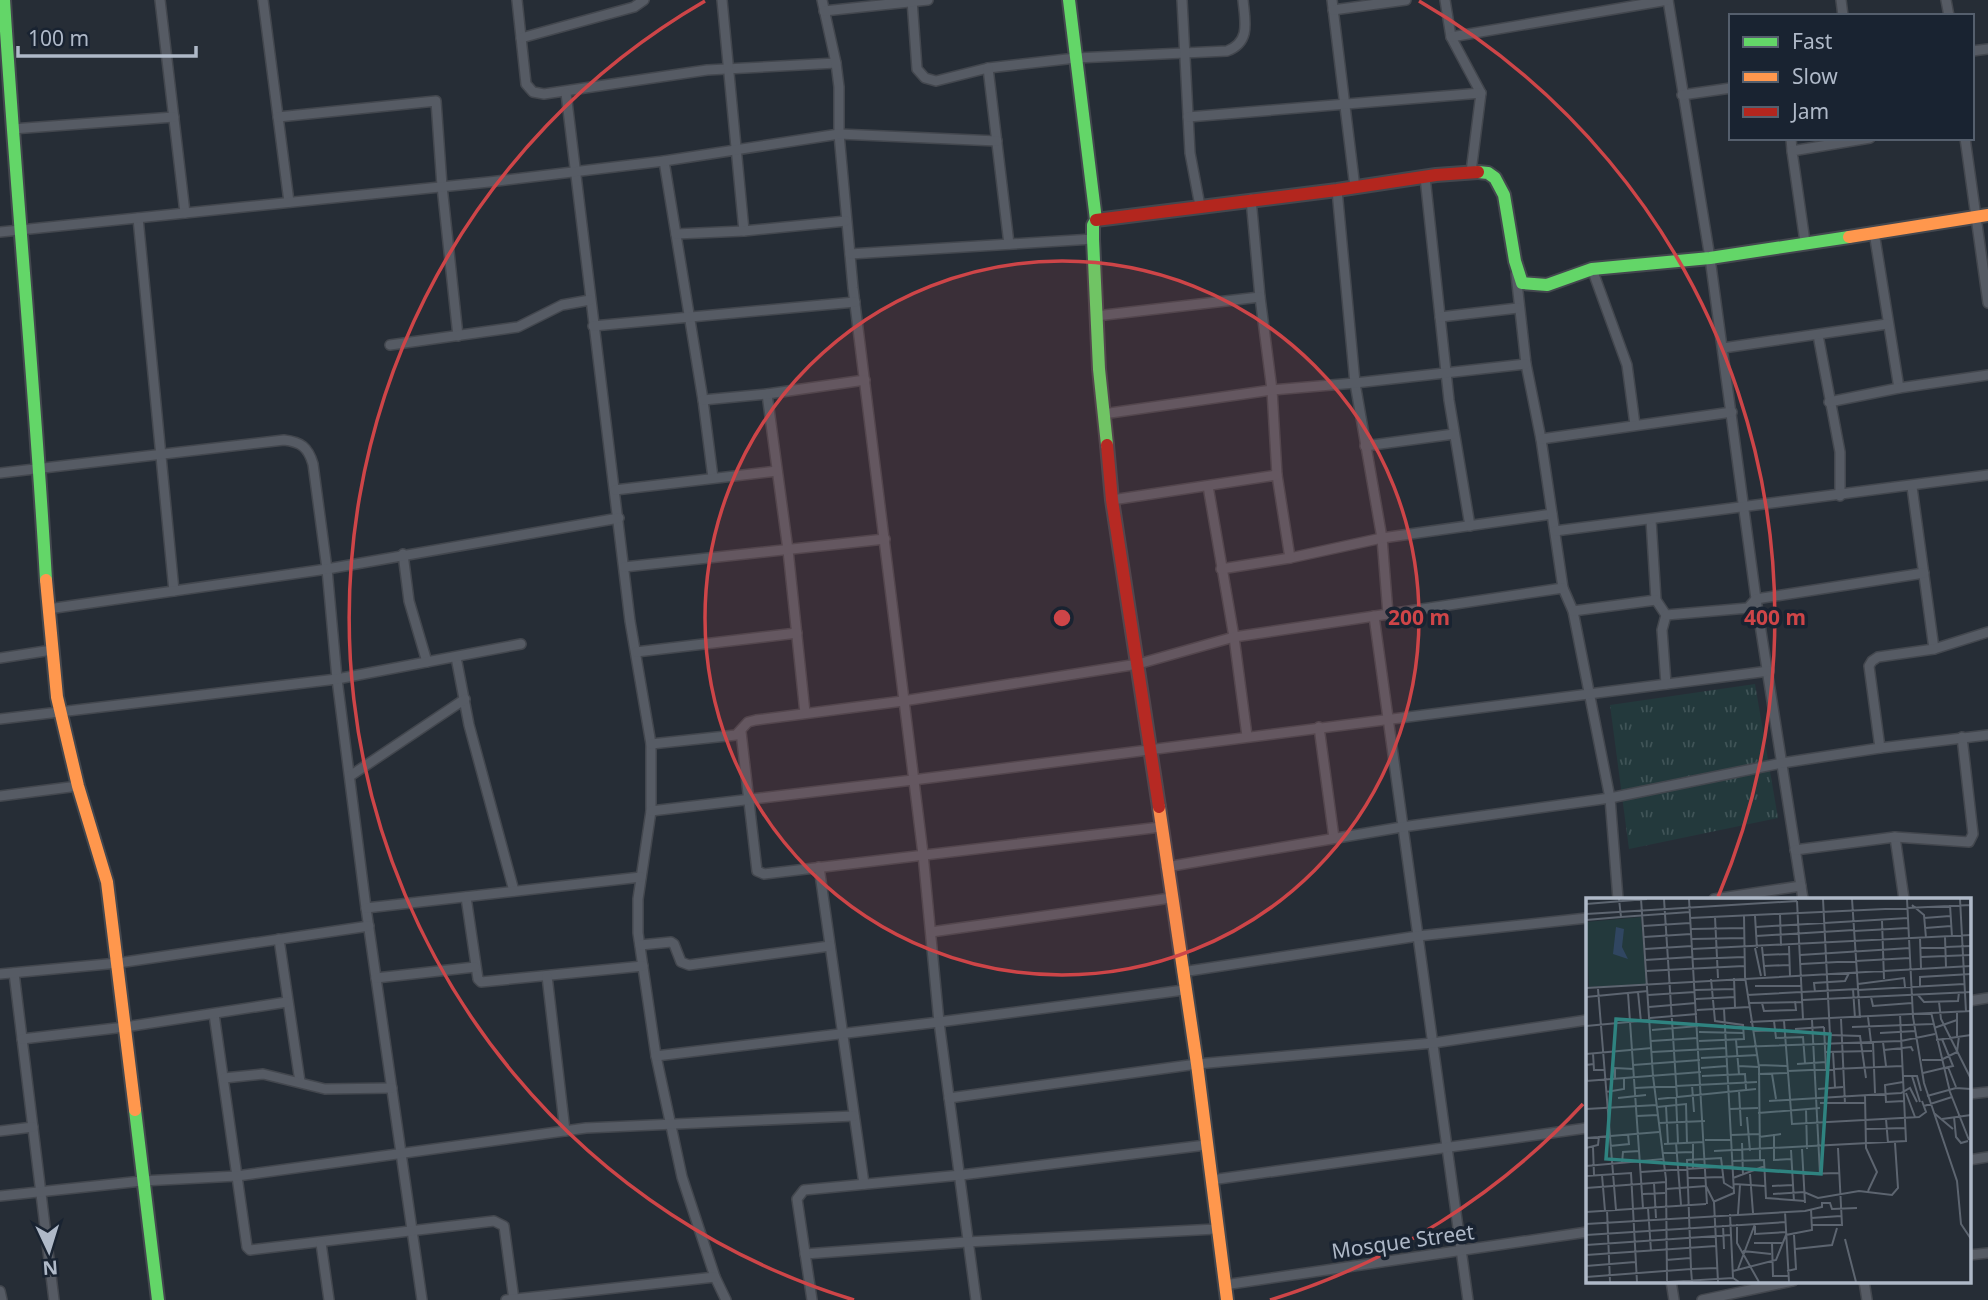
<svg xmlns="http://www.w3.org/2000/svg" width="1988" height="1300" viewBox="0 0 1988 1300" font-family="'Noto Sans',sans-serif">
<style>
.grass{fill:url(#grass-tufts)}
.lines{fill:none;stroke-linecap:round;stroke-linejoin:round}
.street-casing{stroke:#43474e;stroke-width:12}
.fast-casing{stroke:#43474e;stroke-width:16}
.slow-casing{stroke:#43474e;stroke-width:16}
.jam-casing{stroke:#43474e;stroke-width:16}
.street{stroke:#565b64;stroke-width:9}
.fast{stroke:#63d668;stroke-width:12}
.slow{stroke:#ff974d;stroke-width:12}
.jam{stroke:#b3261e;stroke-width:12}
.ring{fill:none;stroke:#ce4548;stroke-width:3.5}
.labels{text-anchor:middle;stroke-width:7;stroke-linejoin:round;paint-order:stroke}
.street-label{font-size:21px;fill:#afb9c8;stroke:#192331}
.inset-road{fill:none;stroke:#5d6570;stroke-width:2}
.view{fill:#2f8380;fill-opacity:0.15;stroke:#2f8380;stroke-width:3.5}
.inset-edge{fill:none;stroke:#afb9c8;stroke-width:3.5}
.centre{fill:#ce4548;stroke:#192331;stroke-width:3.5}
.ring-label{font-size:21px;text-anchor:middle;font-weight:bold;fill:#ce4548;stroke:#192331;stroke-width:7;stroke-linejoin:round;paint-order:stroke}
</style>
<defs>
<pattern id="grass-tufts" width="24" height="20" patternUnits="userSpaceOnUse" patternTransform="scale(1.75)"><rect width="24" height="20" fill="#23393c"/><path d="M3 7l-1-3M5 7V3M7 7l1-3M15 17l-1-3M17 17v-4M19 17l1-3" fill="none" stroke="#405457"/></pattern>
</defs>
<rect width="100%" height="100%" fill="#262d36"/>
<path class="grass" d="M1755 684 1778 818 1629 849 1610 705Z"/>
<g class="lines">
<g class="street-casing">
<g id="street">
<path d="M160 0 185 213"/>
<path d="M263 0 289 202"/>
<path d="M517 0 526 84 533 92 544 94 707 70 836 63"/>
<path d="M722 0 744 231"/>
<path d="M822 0 836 63 839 87V134L853 288 923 854 939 1022 976 1300"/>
<path d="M912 0 917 69 925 78 936 81 988 68 1076 58 1227 51C1251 42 1245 21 1243 0"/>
<path d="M1182 0 1190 153 1200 206"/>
<path d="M1332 0 1355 188"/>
<path d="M1445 0 1451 37 1481 93 1471 172"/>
<path d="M1668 0 1710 258 1756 599 1803 899"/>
<path d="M1841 0 1843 16"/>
<path d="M1946 0 1949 16"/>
<path d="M1333 10 1406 0"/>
<path d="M824 11 928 0"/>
<path d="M1451 37 1668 0"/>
<path d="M521 38 634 7 644 0"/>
<path d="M1972 51 1988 49"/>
<path d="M988 68 1009 244"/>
<path d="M566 93 630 621 651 744V811L638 899V933L656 1056 682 1177 715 1277 726 1300"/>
<path d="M1682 95 1731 88"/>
<path d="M278 117 436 101 442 186 458 336"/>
<path d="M1188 117 1481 93"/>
<path d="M12 129 174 117"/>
<path d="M1791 138 1792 151"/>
<path d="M1965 138 1988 303"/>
<path d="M664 161 703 400 713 478"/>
<path d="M1425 177 1449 400 1470 526"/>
<path d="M1337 190 1355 383 1382 538 1388 614"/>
<path d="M1251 199 1260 297 1272 390 1277 475 1290 558 1382 538 1552 514"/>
<path d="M138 218 174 591"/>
<path d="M0 232 489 182 664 161 839 134 997 141"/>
<path d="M1874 232 1899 388"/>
<path d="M676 234 744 231 846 221"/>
<path d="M1805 242 1792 151 1870 138"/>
<path d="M850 254 1093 239"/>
<path d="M1592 269 1627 365 1635 425"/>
<path d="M1516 274 1526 364 1541 439 1563 588 1573 611 1610 798 1618 899"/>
<path d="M1096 316 1260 297"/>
<path d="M1440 317 1518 308"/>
<path d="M593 326 855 302"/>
<path d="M1818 335 1840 452V496"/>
<path d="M390 345 518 327 562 305 590 300"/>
<path d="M1723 348 1887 324"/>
<path d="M767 394 788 550 805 713"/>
<path d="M703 400 767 394 865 380"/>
<path d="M1829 402 1899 388 1988 375"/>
<path d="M1103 414 1272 390 1355 383 1526 364"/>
<path d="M1541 439 1732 412"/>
<path d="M1365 446 1454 434"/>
<path d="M0 473 284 440C301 442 308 447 313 464L327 569 337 679 366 908 422 1300"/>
<path d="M1208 486 1234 637 1247 736"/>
<path d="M1912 487 1934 649"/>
<path d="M615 490 777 471"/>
<path d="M1112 500 1277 475"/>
<path d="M1651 520 1656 600 1666 615 1662 630 1666 684"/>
<path d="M1555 531 1988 475"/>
<path d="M403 554 409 601 427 662"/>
<path d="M624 567 885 539"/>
<path d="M1221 569 1290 558"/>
<path d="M48 609 327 569 619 518"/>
<path d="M1573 611 1656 600"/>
<path d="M1666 615 1748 608 1756 599 1924 573"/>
<path d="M1374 616 1468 1300"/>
<path d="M636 652 797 633"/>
<path d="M456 657 469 725 514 891"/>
<path d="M0 658 52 650"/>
<path d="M0 719 337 679 521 644"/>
<path d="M1319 727 1334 838"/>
<path d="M741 732 757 871 764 874 1161 827"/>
<path d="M651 744 736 735 748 722 756 720 903 701 1138 664 1234 637 1563 588"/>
<path d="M1880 748 1869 666 1872 661 1878 657 1934 649 1988 632"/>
<path d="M350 776 465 699"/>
<path d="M0 796 78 786"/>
<path d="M651 811 913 780 1769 671"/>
<path d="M1895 837 1904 899"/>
<path d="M1795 850 1895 837 1969 842 1973 834 1962 737"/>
<path d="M819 867 864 1184"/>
<path d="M1166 867 1402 827 1610 798 1782 763 1880 748 1988 735"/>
<path d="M466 897 478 979 481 982 643 966"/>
<path d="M1714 899 1801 886"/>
<path d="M366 908 641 877"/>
<path d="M931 932 1171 898"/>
<path d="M279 939 300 1082"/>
<path d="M640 945 671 942 674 944 681 962 689 965 830 946"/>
<path d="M1182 972 1418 936 1587 918"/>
<path d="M14 973 54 1300"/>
<path d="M0 974 118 963 369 926"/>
<path d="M547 976 565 1131"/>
<path d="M376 978 475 967"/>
<path d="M1969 1001 1988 998"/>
<path d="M214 1014 247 1247 250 1250 494 1221 504 1226 514 1300"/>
<path d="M22 1039 125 1027 287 1002"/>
<path d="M656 1056 939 1022 1184 990"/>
<path d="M224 1078 263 1074 325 1089 392 1088"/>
<path d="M1969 1094 1988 1092"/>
<path d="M949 1098 1197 1064 1433 1043 1587 1020"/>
<path d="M0 1131 33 1127"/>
<path d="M1969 1160 1988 1157"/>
<path d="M1211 1180 1587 1128"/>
<path d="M0 1196 142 1181 237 1176 586 1128 854 1116"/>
<path d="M321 1243 329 1300"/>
<path d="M805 1254 967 1242 1216 1229"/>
<path d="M1969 1255 1988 1253"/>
<path d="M1671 1281 1674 1300"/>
<path d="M1864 1281 1867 1300"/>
<path d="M1224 1285 1587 1232"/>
<path d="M0 1291 2 1300"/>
<path d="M506 1300 715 1277"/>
<path d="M812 1300 797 1199 804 1190 961 1175 1206 1145"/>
<path d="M1702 1300 1793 1281"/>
</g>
</g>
<g class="fast-casing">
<g id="fast">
<path d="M4 0C16 194 35 387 46 580"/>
<path d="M1069 0 1096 220 1093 225V239L1099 369 1107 445"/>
<path d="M1478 172 1488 173 1495 178 1504 195 1515 261 1522 283 1547 285 1592 269 1710 258 1849 237"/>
<path d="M135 1110 158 1300"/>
</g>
</g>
<g class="slow-casing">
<g id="slow">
<path d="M1849 237 1988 215"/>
<path d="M46 580 57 697 78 786 107 882 135 1110"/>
<path d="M1159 807 1197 1064 1227 1300"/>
</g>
</g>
<g class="jam-casing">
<g id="jam">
<path d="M1096 220 1337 190 1436 175 1478 172"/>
<path d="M1107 445 1112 500 1159 807"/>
</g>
</g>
<use href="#street" class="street"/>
<use href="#fast" class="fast"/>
<use href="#slow" class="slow"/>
<use href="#jam" class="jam"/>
</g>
<circle cx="1062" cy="618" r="357" fill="#ce4548" fill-opacity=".12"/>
<g class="ring">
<circle cx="1062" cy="618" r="357"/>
<path d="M1583 1104A713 713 0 0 1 1270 1300M854 1300A713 713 0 0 1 705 1M1419 1A713 713 0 0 1 1718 897"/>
</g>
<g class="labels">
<g class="street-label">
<text transform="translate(1403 1242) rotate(-8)" y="7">Mosque Street</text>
</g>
</g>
<g transform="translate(1586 898)">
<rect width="385" height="385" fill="#262d36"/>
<path d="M55 19 60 86 3 89 0 24Z" fill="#23393c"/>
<path d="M30 29 38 31 36 49 42 61 27 56Z" fill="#304661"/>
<path class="inset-road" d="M33 1 35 19 104 14M55 1 67 178 80 281 81 383M78 1 91 199M103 1 121 306M237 1 244 137 274 138 280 180M266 1 274 120M321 1 327 119 338 185 371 283 375 326 385 341M374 1 380 114M384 1 385 22M211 3 217 121M0 6 61 1M326 7 338 17 340 40M364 7 366 39M0 16 211 3M194 16 195 48M158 18 159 79 173 169 174 262M169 18 171 50M129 19 132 80M104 20 385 7M338 20 364 18M0 22 35 19M296 23 298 81M57 28 104 25M170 29 322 20M339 30 365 28M105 31 158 30M268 33 322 30M170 38 268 32M58 39 105 36M359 39 360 69M334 40 335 70M105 41 158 40M203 48 204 78M176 49 179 78M169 50 175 78M335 50 385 48M59 51 106 48M106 51 385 37M177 57 203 56M214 57 324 50M335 59 385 57M107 61 158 59M59 62 106 59M215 66 324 60M178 68 203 67M60 73 158 68M0 74V110M148 80 149 109M272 86 318 80 319 89M169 88H215M334 88V79L385 76M0 90 385 68M12 91 30 312M267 91 269 120M109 92 148 91M272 92 378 86M52 94 55 124M229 94 228 85 259 83 263 75M42 95 57 310M62 97 109 94M161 97 272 91M332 97 338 104 372 103 373 94M0 99 62 93M285 99 287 108 326 105M110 101 149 99M216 102 385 94M353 104 355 121 385 181M162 105 216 104M176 105 178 113 210 112 209 103M63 109 110 105M111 112 163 109M345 114 364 194 383 242M371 114V138M282 119 285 144M64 120 111 116M255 121 259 206M226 122 234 276M188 123 190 140 217 139 219 165M198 123 206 226 333 219 340 214 336 203M164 124 385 113M0 128 64 122M238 129 240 171M266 129 347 126M348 130 371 122M209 131 238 129M66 132 112 128M167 133 199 132M113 134 157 135M294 135 330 133M356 141 367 168 358 170M150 142 153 176M350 142 385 137M65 143 112 140M113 143 158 141 157 127 129 123 125 81M287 144 289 195M297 144 300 168M151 149 315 143 349 136M298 152 325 149 327 153M66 154 141 150M239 154 286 153M247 154 249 189M7 155 8 172H19M0 156 66 150M115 160 172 157M336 162H355L371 154 373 138M211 166 240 164M47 167 114 162M173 167 201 168M152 168 173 169M362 169 370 189M115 170 141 168M202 173 316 168M337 175 358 170M172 176 201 175M186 176 190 201M116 178 159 176 160 191M317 178H331L335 193M326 178 334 204M29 181V170L48 171M0 183 115 174M1 183 0 167 8 166M317 184 299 187 300 204 318 203M106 187 108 214M49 190 171 184M232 191 257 189M153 193 155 228M20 194 38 191V181M320 195 329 219M279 197 280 250 291 274 282 293M341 198 370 190 385 191M90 199 92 245M32 200 60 197M72 201 170 191M183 203 315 195 324 190 331 204M234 205H279M80 208 82 246M338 208 366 199M71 209 100 206 101 245M0 211 71 207M143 211 172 210M220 211 221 251M172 215 234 210M348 215 367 231M51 218 72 217M161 219 164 253M368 219 370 239 375 245 382 243M300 221 302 245M356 221 385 217M73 225 119 223M280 231 320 230M188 236V262L205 261M145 237 173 236M173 239 195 236M0 240 73 234M119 242H145M90 245 95 307M107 245V270M156 245 157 278M78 246 118 244M24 248 43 246 42 236M7 249 8 277M0 250 12 247 13 238M216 251 219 305M205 252 208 304M128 253 320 243 314 116M76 255 107 254M146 263 178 262 180 300 219 303M36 265 37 254 54 253M0 268 78 261M55 274 146 268M164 276 167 315M217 276 253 275M16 277 19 313M0 278 45 275 51 384M101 280 137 279M147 280 179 268M68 285 70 320M148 286 179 288M186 288 207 287M0 290 80 284M80 291 120 288 128 304M57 296 79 295M187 296 218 294 232 300 273 293 306 297 312 290 309 245M127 304 148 295 138 111M128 304 132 384M62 310 65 353M21 312 24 384M0 314 120 306M199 314 203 384M144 316 147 380M152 316 154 287M225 320 255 318M0 326 219 313 236 309V305H244L246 311 271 310M151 326V345L173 384M137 327 138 351M226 327H256L252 250M169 328V336L201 334M0 337 200 324M259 341 270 384M168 345H197M186 345 187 378H203M0 347 145 337M209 351 246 347 251 330M157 353 185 356M0 357 130 348M80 362 104 360M0 368 49 364M131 370 105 371 101 262 135 260 138 285 148 291M152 371 169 326M147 373 190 362 200 337 226 332 225 311M201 373 210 371 208 337M0 379 105 371 106 384M81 384 147 380 153 384"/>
<path class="view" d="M30 121 244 136 235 276 20 261Z"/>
<rect width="385" height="385" class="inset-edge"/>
</g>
<circle cx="1062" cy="618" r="10" class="centre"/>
<g class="ring-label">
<text x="1419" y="625">200 m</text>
<text x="1775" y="625">400 m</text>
</g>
<rect x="1729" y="14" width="245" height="126" fill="#192331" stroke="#555f6d" stroke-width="2"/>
<rect x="1743" y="37" width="35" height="10" fill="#63d668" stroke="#555f6d" stroke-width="2"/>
<text x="1792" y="49" font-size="21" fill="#afb9c8">Fast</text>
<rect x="1743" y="72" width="35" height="10" fill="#ff974d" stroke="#555f6d" stroke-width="2"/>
<text x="1792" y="84" font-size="21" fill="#afb9c8">Slow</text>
<rect x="1743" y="107" width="35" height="10" fill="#b3261e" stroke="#555f6d" stroke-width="2"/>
<text x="1792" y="119" font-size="21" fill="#afb9c8">Jam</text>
<g transform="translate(49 1251) rotate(176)" stroke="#192331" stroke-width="5" paint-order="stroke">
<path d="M0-5L12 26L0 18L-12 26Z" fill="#afb9c8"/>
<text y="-10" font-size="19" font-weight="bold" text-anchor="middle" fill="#afb9c8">N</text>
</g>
<path d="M18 46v10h178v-10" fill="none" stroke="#afb9c8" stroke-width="3.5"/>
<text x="28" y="46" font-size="21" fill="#afb9c8" stroke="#192331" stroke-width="5" paint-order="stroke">100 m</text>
</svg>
